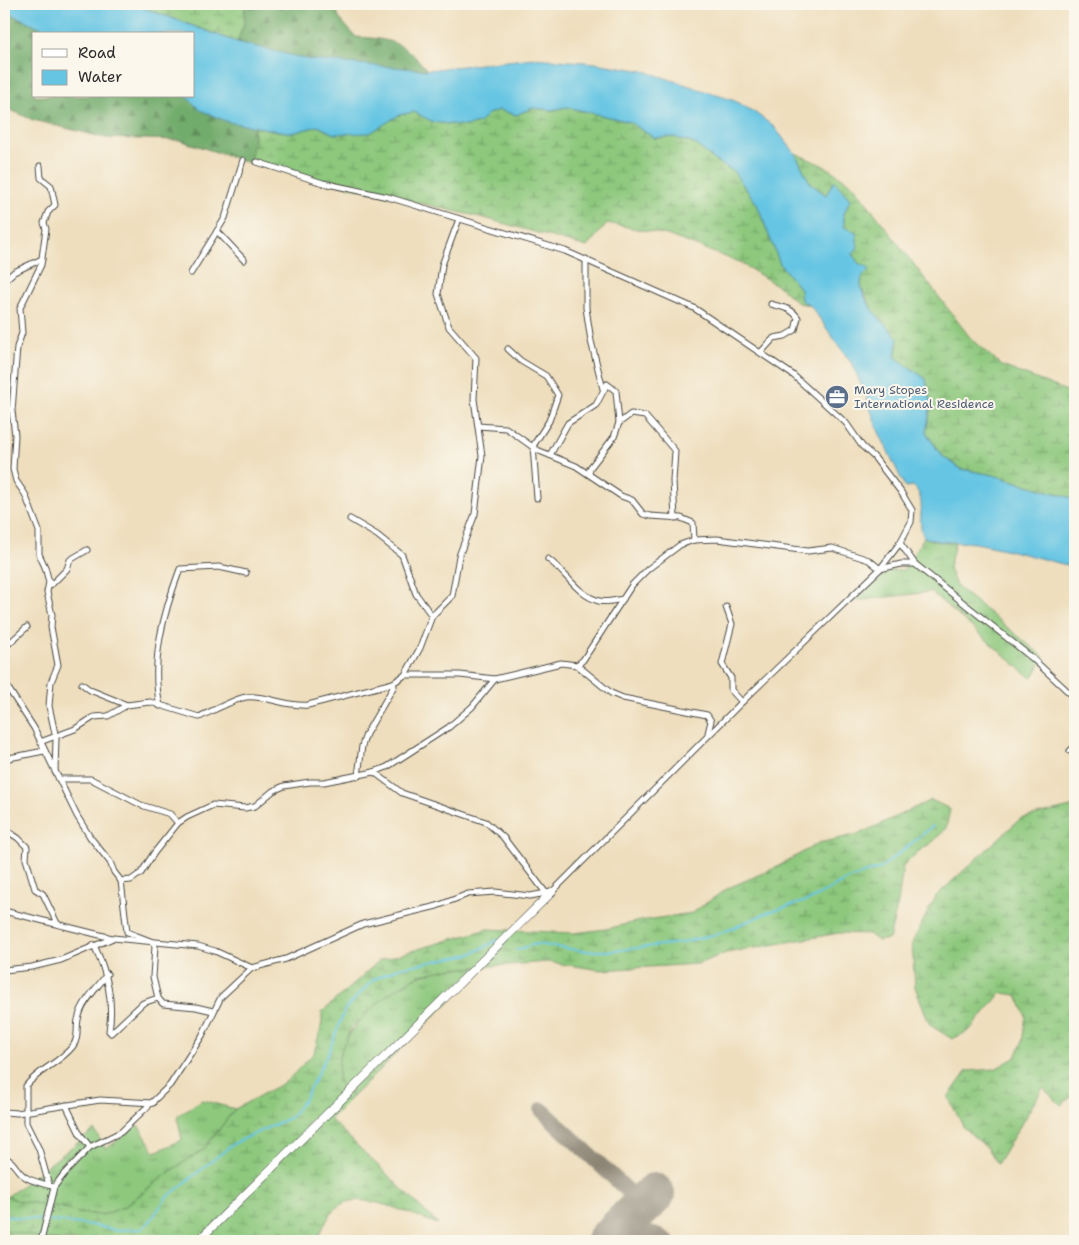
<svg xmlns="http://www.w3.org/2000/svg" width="1079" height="1245" viewBox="0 0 1079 1245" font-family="'Shantell Sans',sans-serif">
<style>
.grass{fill:url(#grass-tufts);stroke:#5c7a54}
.forest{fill:url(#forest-firs);stroke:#4e6c4c}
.wetland{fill:url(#wetland-marsh);stroke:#5c7a54}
.water{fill:#65c5e3;stroke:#487887}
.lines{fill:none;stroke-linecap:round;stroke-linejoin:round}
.stream{stroke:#65c5e3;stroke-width:2}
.taxiway{stroke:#8c8474;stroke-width:16}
.runway{stroke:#8c8474;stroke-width:42}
.street-casing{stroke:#484641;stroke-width:7}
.primary-casing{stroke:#484641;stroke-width:9}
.street{stroke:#fff;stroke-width:5}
.primary{stroke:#fff;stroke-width:8}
.labels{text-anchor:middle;stroke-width:4;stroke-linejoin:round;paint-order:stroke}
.service-label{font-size:12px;fill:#4e5e75;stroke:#fbf7ec;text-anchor:start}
</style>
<defs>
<pattern id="grass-tufts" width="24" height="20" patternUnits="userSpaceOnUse" patternTransform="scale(1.25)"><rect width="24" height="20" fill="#8dc87d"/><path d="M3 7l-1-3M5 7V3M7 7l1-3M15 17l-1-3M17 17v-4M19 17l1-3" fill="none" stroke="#73a367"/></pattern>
<pattern id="forest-firs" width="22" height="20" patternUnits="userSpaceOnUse" patternTransform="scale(1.25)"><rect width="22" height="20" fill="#72ac6c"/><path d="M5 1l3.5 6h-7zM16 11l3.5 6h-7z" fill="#5e8c59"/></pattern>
<pattern id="wetland-marsh" width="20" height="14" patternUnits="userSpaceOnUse" patternTransform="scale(1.25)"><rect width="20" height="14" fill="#8dc87d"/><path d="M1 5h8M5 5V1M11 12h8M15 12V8" fill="none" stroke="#73a367"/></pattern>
</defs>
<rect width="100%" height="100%" fill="#fbf7ec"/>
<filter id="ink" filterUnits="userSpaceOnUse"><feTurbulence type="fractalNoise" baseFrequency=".02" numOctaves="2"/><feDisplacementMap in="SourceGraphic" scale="10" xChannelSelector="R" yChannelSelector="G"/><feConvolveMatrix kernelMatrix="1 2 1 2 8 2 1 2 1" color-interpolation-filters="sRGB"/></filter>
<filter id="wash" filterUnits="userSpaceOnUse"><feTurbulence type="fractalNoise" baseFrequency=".0096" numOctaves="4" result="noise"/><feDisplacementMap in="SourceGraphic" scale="20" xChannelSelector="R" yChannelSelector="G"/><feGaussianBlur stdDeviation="1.12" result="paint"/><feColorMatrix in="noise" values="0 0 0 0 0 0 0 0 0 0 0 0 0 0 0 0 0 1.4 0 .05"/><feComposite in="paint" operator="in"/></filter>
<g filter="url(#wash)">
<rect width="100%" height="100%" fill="#eedebd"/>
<g class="grass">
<path d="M924 537 933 541 955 543 949 568 956 586 1044 657 1032 679 931 592 853 601 889 571 904 570Z"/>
<path d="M484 967 352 1097 338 1082C338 1074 337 1063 339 1055 348 1024 390 988 419 976 439 967 463 968 484 967Z"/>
<path d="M202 1100 235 1109 203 1150 175 1168 124 1207 103 1215 78 1213 61 1207 18 1201 8 1196 94 1130 106 1149 138 1125 155 1152 182 1140 177 1116Z"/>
<path d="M4 1230 60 1241H4Z"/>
</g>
<g class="forest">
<path d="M245 4H335L339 18 356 37C392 39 404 42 427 70L311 60 237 42 244 23Z"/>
<path d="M4 11 55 34H34V96H186C207 117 225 122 254 125V140L250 163 179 140 106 138 33 120 4 107Z"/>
</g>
<g class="wetland">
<path d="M133 4H245L244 23 237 42Z"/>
<path d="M567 107 630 122 654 138 674 137 695 144 717 162 733 171 757 204 780 264 800 289 801 300 810 305 798 303 781 288 739 262 667 235 607 223 587 247 488 219 250 163 254 140V125C280 134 292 133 318 126L334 134 386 122 399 115 414 112 433 122 466 126 479 123 488 114 499 110 516 115 532 108 551 110Z"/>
<path d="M795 153 826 167 853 185 972 340 1002 366 1075 394V499L993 475 961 469 941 455 926 432 931 405 926 379 895 357 898 338 874 312 861 287 862 277 844 227V214L834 181 826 195 810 183Z"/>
<path d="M931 800 950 809 946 828 934 841 919 851 903 866 898 904 889 939 878 941 868 934 839 933 726 953 697 964 601 970 549 962 448 969 420 975 388 994 351 1028 339 1056 338 1082 352 1097 330 1119 438 1224C413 1216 358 1187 336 1208 327 1217 322 1230 316 1241H60L4 1230V1195L18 1201 61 1207 78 1213 103 1215 124 1207 175 1168 203 1150 235 1109 287 1081 314 1053 322 1023V1012L380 960 488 929 574 933 606 929 640 921 692 913 728 888 777 867 819 843 859 834Z"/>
<path d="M1075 806V1094L1061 1105 1043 1088 997 1164 987 1148 964 1128 948 1097 967 1071 995 1069 1016 1057 1022 1043 1026 1016 1017 995 1001 993 969 1031 952 1039 930 1025 915 987 912 943 936 896 1020 819Z"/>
</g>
<path class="water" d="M4 4H133L237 42 311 60 427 70 534 58 595 63 644 71 735 101 754 112 774 127 795 153 810 183 826 195 834 181 850 199 844 214V227L856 232 858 247 853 254 858 263 870 268C868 271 864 274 862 278 855 296 887 326 898 338L895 357 926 379 931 405 926 432 941 455 961 469 993 475 1075 499V567C1044 560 1013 550 981 544 961 540 943 545 924 537 915 521 929 500 913 486L905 487 877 428 866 396 852 364 810 305 801 300 800 289 780 264 757 204 733 171 717 162 695 144 674 137 654 138 630 122 567 107 551 110 532 108 516 115 499 110 488 114 479 123 466 126 433 122 414 112 399 115 370 133 334 134 318 126 292 133 228 122 200 110 186 96H194V34H55L4 11Z"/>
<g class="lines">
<g class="stream">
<path d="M516 950 536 944 584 951H611L679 943 721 933 769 912 810 900 848 879 881 868 933 826"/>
<path d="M4 1216 90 1225 115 1230 142 1229 151 1220 166 1198 233 1144 291 1117 305 1098 330 1049 345 1009 373 980 398 968 471 954 498 940"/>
</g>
<g class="taxiway">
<path d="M542 1110 643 1205"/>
<path d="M613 1236C631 1232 652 1230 667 1241"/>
</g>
<path class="runway" d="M607 1241 654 1194"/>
</g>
</g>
<g filter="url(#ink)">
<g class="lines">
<g class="street-casing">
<g id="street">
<path d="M243 160 225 218 217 231 244 260"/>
<path d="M40 166 41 178 51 186 55 205 48 212 44 223 46 229 41 265 20 308 22 333 17 347 12 411 15 435 13 469 16 481 25 494 39 531V554L45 567 49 582 47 592 52 615 51 627 58 665 51 682 49 706 56 738 55 772"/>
<path d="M586 259V308L591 341 603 389"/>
<path d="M191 273 217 231"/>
<path d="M4 281 14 272 42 259"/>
<path d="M508 349 521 361 546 376 558 395 549 421 533 446 537 498"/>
<path d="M761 352 774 338 785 336 795 330 798 318C791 307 782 308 771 304"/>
<path d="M619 423 631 414 645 416 675 451 673 481 675 518"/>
<path d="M478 426 506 428 537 450 576 466 621 496 632 500 643 514 650 516 681 518 693 523 694 540"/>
<path d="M550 455 568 423 596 405 607 384 616 391 619 423 614 437 590 468 589 474"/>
<path d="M350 519 377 535 402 555 416 594 432 616"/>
<path d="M900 543 915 564 1032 658 1075 698"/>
<path d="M548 559C566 572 577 595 599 601 606 603 616 600 623 599"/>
<path d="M52 584 67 569 70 560 87 550"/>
<path d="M726 607 732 624 722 664 731 678V690L742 702"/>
<path d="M4 648 27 627"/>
<path d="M577 665 611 693 623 698 707 715 711 721 708 733"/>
<path d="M405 675H460L495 679"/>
<path d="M4 682 34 728 77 816 90 837 110 862 114 872 121 881 127 932 153 942 155 946 153 977 158 998 143 1003 111 1033"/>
<path d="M82 684 90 690 127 705 150 702 199 717C210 712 237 698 246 697 267 695 285 707 308 705L393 683"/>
<path d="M160 706C150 660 164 612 180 569L219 567 246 573"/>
<path d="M40 742 75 729 94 717 108 716 127 705"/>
<path d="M1070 751 1075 746"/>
<path d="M4 759 44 751"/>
<path d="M374 772 402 793 486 822 503 837 546 893"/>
<path d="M358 776 362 746 366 734 394 686 393 683 405 675 420 648 432 616 452 596 459 556 475 514 482 456 474 399 476 358 449 327 438 294 442 265 459 219"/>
<path d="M59 779H91L141 805 170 814 178 823"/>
<path d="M4 829 18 838 27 847 26 859 35 889 43 894 57 923"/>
<path d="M121 881 131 880 141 873 154 853 178 823 187 817 213 805 245 808 255 806 273 791 284 786 310 782H324L374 772 387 767 449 727 472 707 495 679 561 663 577 665 583 660 632 585 648 569 680 545 694 540 717 539 808 551 832 548 869 560 880 569 900 543 911 522 912 510 901 492 874 457 862 446 846 423 793 375 694 308 565 251 388 197 323 183 257 162"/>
<path d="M4 911 112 938"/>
<path d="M94 945C107 973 114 1000 109 1031"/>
<path d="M4 970 32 967 61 960 113 938 198 946 215 951 252 968 286 959 363 924 437 906 468 894 495 892 530 896 552 892 742 702 880 569 901 564H915"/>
<path d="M158 998 163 1004 196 1007 213 1011"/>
<path d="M66 1105 80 1134 90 1147"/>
<path d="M4 1112 17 1113 100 1100 153 1103"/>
<path d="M4 1158C15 1161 15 1170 24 1176 32 1182 42 1183 51 1186"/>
<path d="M49 1185 39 1149 26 1123V1086C39 1069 60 1063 73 1046 80 1037 75 1026 79 1016 83 1001 98 987 107 974"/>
<path d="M41 1241 54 1187 64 1174 90 1147 121 1132 170 1085 202 1036 221 997 252 968"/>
<path d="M207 1241 209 1239"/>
</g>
</g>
<g class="primary-casing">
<path id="primary" d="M198 1241 552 892"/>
</g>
<use href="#street" class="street"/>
<use href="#primary" class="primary"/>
</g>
</g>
<defs>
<g id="office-disc" transform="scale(1.25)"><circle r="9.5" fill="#5c6f8a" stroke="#fbf7ec"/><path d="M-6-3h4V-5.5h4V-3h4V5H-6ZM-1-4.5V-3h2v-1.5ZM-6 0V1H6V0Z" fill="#fff"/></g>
</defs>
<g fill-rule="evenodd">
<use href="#office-disc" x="837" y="397"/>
</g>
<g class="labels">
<g class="service-label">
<text x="854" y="394">Mary Stopes<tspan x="854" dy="14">International Residence</tspan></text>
</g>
</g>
<rect width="1079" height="1245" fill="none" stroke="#fbf7ec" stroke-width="20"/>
<rect x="32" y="32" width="162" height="65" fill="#fbf7ec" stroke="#a8a59f"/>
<rect x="42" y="49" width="25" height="8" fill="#ffffff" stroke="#a8a59f"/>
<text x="78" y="58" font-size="15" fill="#2b2b2b">Road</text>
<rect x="42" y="70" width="25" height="15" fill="#65c5e3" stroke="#a8a59f"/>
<text x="78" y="82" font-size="15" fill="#2b2b2b">Water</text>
</svg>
